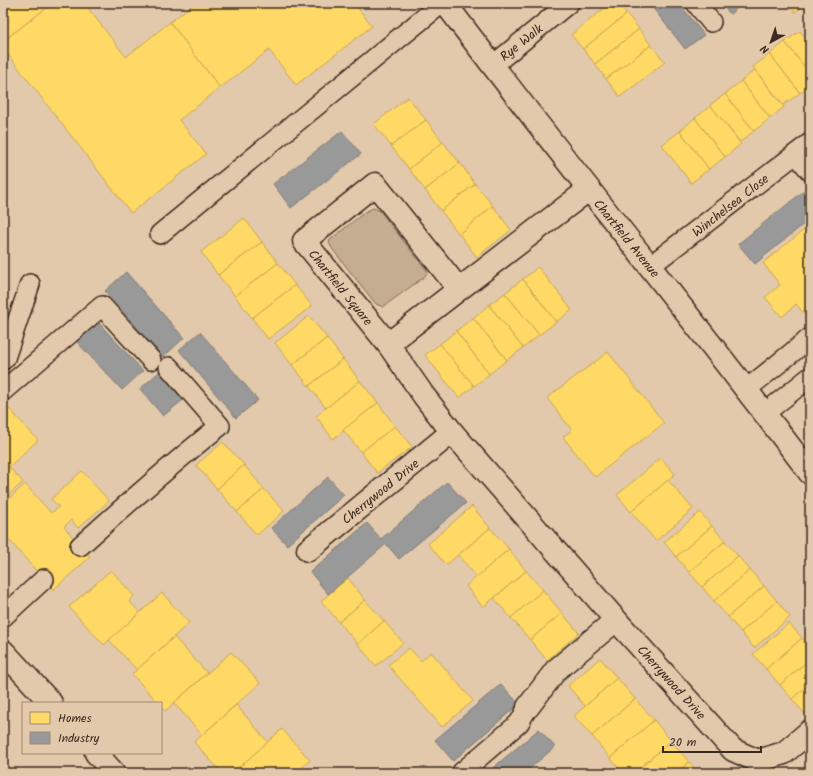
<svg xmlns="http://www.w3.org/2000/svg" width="813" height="776" viewBox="0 0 813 776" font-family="Kalam,sans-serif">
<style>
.green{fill:#c5ad91;stroke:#806c58}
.homes{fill:#ffd966;stroke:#c4a450}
.industry{fill:#999;stroke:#7d7874}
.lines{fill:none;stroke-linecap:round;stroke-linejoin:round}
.service-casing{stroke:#3b2a1e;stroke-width:22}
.minor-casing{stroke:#3b2a1e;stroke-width:25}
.service{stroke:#e3c9ab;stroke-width:19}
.minor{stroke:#e3c9ab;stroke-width:22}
.labels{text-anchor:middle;stroke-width:4;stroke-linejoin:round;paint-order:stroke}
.street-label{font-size:13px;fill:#3b2a1e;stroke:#e3c9ab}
</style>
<rect width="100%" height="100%" fill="#e3c9ab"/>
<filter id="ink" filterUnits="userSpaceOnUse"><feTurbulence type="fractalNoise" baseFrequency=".025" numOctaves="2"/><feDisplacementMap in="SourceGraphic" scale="8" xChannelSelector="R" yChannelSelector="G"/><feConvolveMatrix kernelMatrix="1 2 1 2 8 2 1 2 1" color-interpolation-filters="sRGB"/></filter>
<g filter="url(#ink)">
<path class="green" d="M373 208 379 210 428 272 424 277 383 307 376 304 333 250 329 243 330 240 365 212Z"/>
<g class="homes">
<path d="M3 3H53L3 41Z"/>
<path d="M53 3H84L126 57 170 22 220 88 179 120 206 154 131 213 3 48V41Z"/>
<path d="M195 3H354L372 26 296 85 269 50 220 88 170 22Z"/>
<path d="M611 3H618L627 14 583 49 571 35Z"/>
<path d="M788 3H806L795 12Z"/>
<path d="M627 14 639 29 595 64 583 49Z"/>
<path d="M639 29 651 45 606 79 595 64Z"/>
<path d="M800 31 810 43V74L785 42Z"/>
<path d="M785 42 810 74V85L800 93 770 54Z"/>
<path d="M651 45 665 62 620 97 606 79Z"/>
<path d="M770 54 800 93 783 105 753 67Z"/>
<path d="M755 70 784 107 770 118 741 81Z"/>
<path d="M741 81 770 118 754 131 725 94Z"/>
<path d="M725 94 754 131 740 142 710 105Z"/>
<path d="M408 97 426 120 391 146 374 124Z"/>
<path d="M711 106 741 144 725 157 695 118Z"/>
<path d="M695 118 725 157 709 169 680 131Z"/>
<path d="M426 120 443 142 409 169 391 146Z"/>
<path d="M680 131 709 169 691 183 662 145Z"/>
<path d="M443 142 460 163 425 190 409 169Z"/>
<path d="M460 163 475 184 441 211 425 190Z"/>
<path d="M475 184 493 206 459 234 441 211Z"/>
<path d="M493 206 511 230 477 257 459 234Z"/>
<path d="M244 218 262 242 218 275 201 252Z"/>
<path d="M806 228 810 232V321L796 304 782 317 765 297 780 285 763 263Z"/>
<path d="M262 242 278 263 235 296 218 275Z"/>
<path d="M278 263 295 285 252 318 235 296Z"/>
<path d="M538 267 572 310 556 322 523 279Z"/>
<path d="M523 279 556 322 539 335 505 293Z"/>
<path d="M295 285 312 306 268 339 252 318Z"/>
<path d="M505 293 539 335 523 348 489 305Z"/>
<path d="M489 305 523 348 507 360 473 318Z"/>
<path d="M309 316 327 338 292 365 275 343Z"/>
<path d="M473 318 507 360 489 374 456 331Z"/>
<path d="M456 331 489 374 474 386 440 344Z"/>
<path d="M327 338 343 359 309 386 292 365Z"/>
<path d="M440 344 474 386 459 398 425 355Z"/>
<path d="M608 352 664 423 595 477 563 437 572 430 547 398Z"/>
<path d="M343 359 360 381 326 408 309 386Z"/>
<path d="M360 381 378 403 333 439 316 416Z"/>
<path d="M3 402 38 440 9 467 23 482 3 500Z"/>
<path d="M378 403 395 426 361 452 343 430Z"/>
<path d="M395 426 412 447 377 473 361 452Z"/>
<path d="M223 442 244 465 217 489 196 465Z"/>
<path d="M661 458 675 474 631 512 617 495Z"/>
<path d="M244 465 264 489 237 512 217 489Z"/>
<path d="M82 471 109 501 78 528 71 520 64 527 90 557 53 590 3 533V504L25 484 51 513 59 507 51 499Z"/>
<path d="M668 480 693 509 656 541 631 512Z"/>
<path d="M264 489 284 511 257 535 237 512Z"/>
<path d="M472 506 490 528 446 565 428 544Z"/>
<path d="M700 512 712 526 676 557 664 542Z"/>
<path d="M712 526 725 541 689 572 676 557Z"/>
<path d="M490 528 509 549 477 577 458 555Z"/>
<path d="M725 541 738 556 702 587 689 572Z"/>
<path d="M509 549 526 571 483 607 466 586Z"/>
<path d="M738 556 750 570 714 601 702 587Z"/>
<path d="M111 570 134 596 129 601 140 613 104 645 69 607Z"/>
<path d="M750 570 764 586 728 617 714 601Z"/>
<path d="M526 571 543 590 511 618 494 598Z"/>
<path d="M348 578 365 600 339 622 321 601Z"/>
<path d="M764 586 777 601 741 632 728 617Z"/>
<path d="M543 590 562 613 530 640 511 618Z"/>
<path d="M162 593 189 623 137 670 109 640Z"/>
<path d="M365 600 384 621 358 644 339 622Z"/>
<path d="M777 601 790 617 754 648 741 632Z"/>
<path d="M562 613 579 633 547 660 530 640Z"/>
<path d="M384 621 403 643 376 666 358 644Z"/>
<path d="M789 623 802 638 766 669 753 654Z"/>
<path d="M174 637 207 673 165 711 161 706V703H158L132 674Z"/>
<path d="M802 638 810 647V659L780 685 766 669Z"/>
<path d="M409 648 421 661 431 652 473 701 442 727 388 665Z"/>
<path d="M231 652 260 683 202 735 174 703Z"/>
<path d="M600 658 617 678 585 706 568 686Z"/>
<path d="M810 659V683L792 699 780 685Z"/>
<path d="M617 678 635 699 592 736 574 716Z"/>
<path d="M810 683V710L805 714 792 699Z"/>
<path d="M635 699 654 720 610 758 592 736Z"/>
<path d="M236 705 268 742 233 773H222L194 742Z"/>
<path d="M654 720 671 741 634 773H623L610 758Z"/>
<path d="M282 729 310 760 296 773 234 772Z"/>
<path d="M671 741 689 762 676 773H634Z"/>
<path d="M689 762 699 773H676Z"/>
</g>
<g class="industry">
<path d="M649 3H679L704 35 685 49Z"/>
<path d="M721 3H743L730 14Z"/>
<path d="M342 131 361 154 291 208 273 184Z"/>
<path d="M810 186V219L755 264 738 244Z"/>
<path d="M126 272 184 338 163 357 105 291Z"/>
<path d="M97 321 143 371 122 390 76 341Z"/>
<path d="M200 332 258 400 236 418 179 350Z"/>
<path d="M159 372 183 400 163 416 140 389Z"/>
<path d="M328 477 344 495 287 545 271 528Z"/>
<path d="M447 482 466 503 399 559 386 544 328 594 310 572 367 523 381 539Z"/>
<path d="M501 684 519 704 453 761 435 740Z"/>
<path d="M539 729 555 747 524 773H487Z"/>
</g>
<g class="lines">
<g class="service-casing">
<g id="service">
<path d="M696 3 711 22"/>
<path d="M492 66 569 3"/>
<path d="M796 154 810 171"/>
<path d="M160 234 442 3"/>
<path d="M650 266 810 143"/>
<path d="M3 360 5 358 30 284"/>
<path d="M747 389 810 338"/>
<path d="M3 391 102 306 151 360"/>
<path d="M765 413 810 377"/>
<path d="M80 546C126 505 171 464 220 426L169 367"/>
<path d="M3 617 44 579"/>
<path d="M462 772 519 723 528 707"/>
</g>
</g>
<g class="minor-casing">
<g id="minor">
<path d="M445 3C564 161 690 314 810 473"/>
<path d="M458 288 375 184 304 241 388 344 588 190"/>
<path d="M388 344 424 396 452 432"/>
<path d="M308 550 452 432 616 620"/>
<path d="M3 651 51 703"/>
<path d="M528 707 556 670 616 620 733 750 758 761 784 753 810 731"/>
<path d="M96 753 114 773"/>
</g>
</g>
<use href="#service" class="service"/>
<use href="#minor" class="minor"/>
</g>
</g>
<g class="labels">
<g class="street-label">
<text transform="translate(521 42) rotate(-39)" y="5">Rye Walk</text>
<text transform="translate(730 205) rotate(-38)" y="5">Winchelsea Close</text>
<text transform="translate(627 238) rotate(51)" y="5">Chartfield Avenue</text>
<text transform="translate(341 287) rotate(51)" y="5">Chartfield Square</text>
<text transform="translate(380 491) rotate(-39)" y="5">Cherrywood Drive</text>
<text transform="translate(672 682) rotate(48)" y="5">Cherrywood Drive</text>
</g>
</g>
<rect width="813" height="776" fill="none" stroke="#e3c9ab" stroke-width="16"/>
<rect x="8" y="8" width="797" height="760" fill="none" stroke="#3b2a1e" stroke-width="1.5" filter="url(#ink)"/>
<rect x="22" y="702" width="140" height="52" fill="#e3c9ab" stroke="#a08973"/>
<rect x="30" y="712" width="20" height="12" fill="#ffd966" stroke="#a08973"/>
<text x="58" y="722" font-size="12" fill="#3b2a1e">Homes</text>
<rect x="30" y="732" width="20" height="12" fill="#999999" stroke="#a08973"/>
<text x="58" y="742" font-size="12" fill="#3b2a1e">Industry</text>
<g transform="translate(771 42) rotate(220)" stroke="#e3c9ab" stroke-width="3" paint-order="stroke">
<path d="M0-3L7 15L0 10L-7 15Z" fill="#3b2a1e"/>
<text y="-6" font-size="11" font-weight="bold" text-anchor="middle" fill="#3b2a1e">N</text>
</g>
<path d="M663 746v6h98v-6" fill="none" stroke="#3b2a1e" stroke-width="2"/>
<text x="669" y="746" font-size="12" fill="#3b2a1e" stroke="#e3c9ab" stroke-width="3" paint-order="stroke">20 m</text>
</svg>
